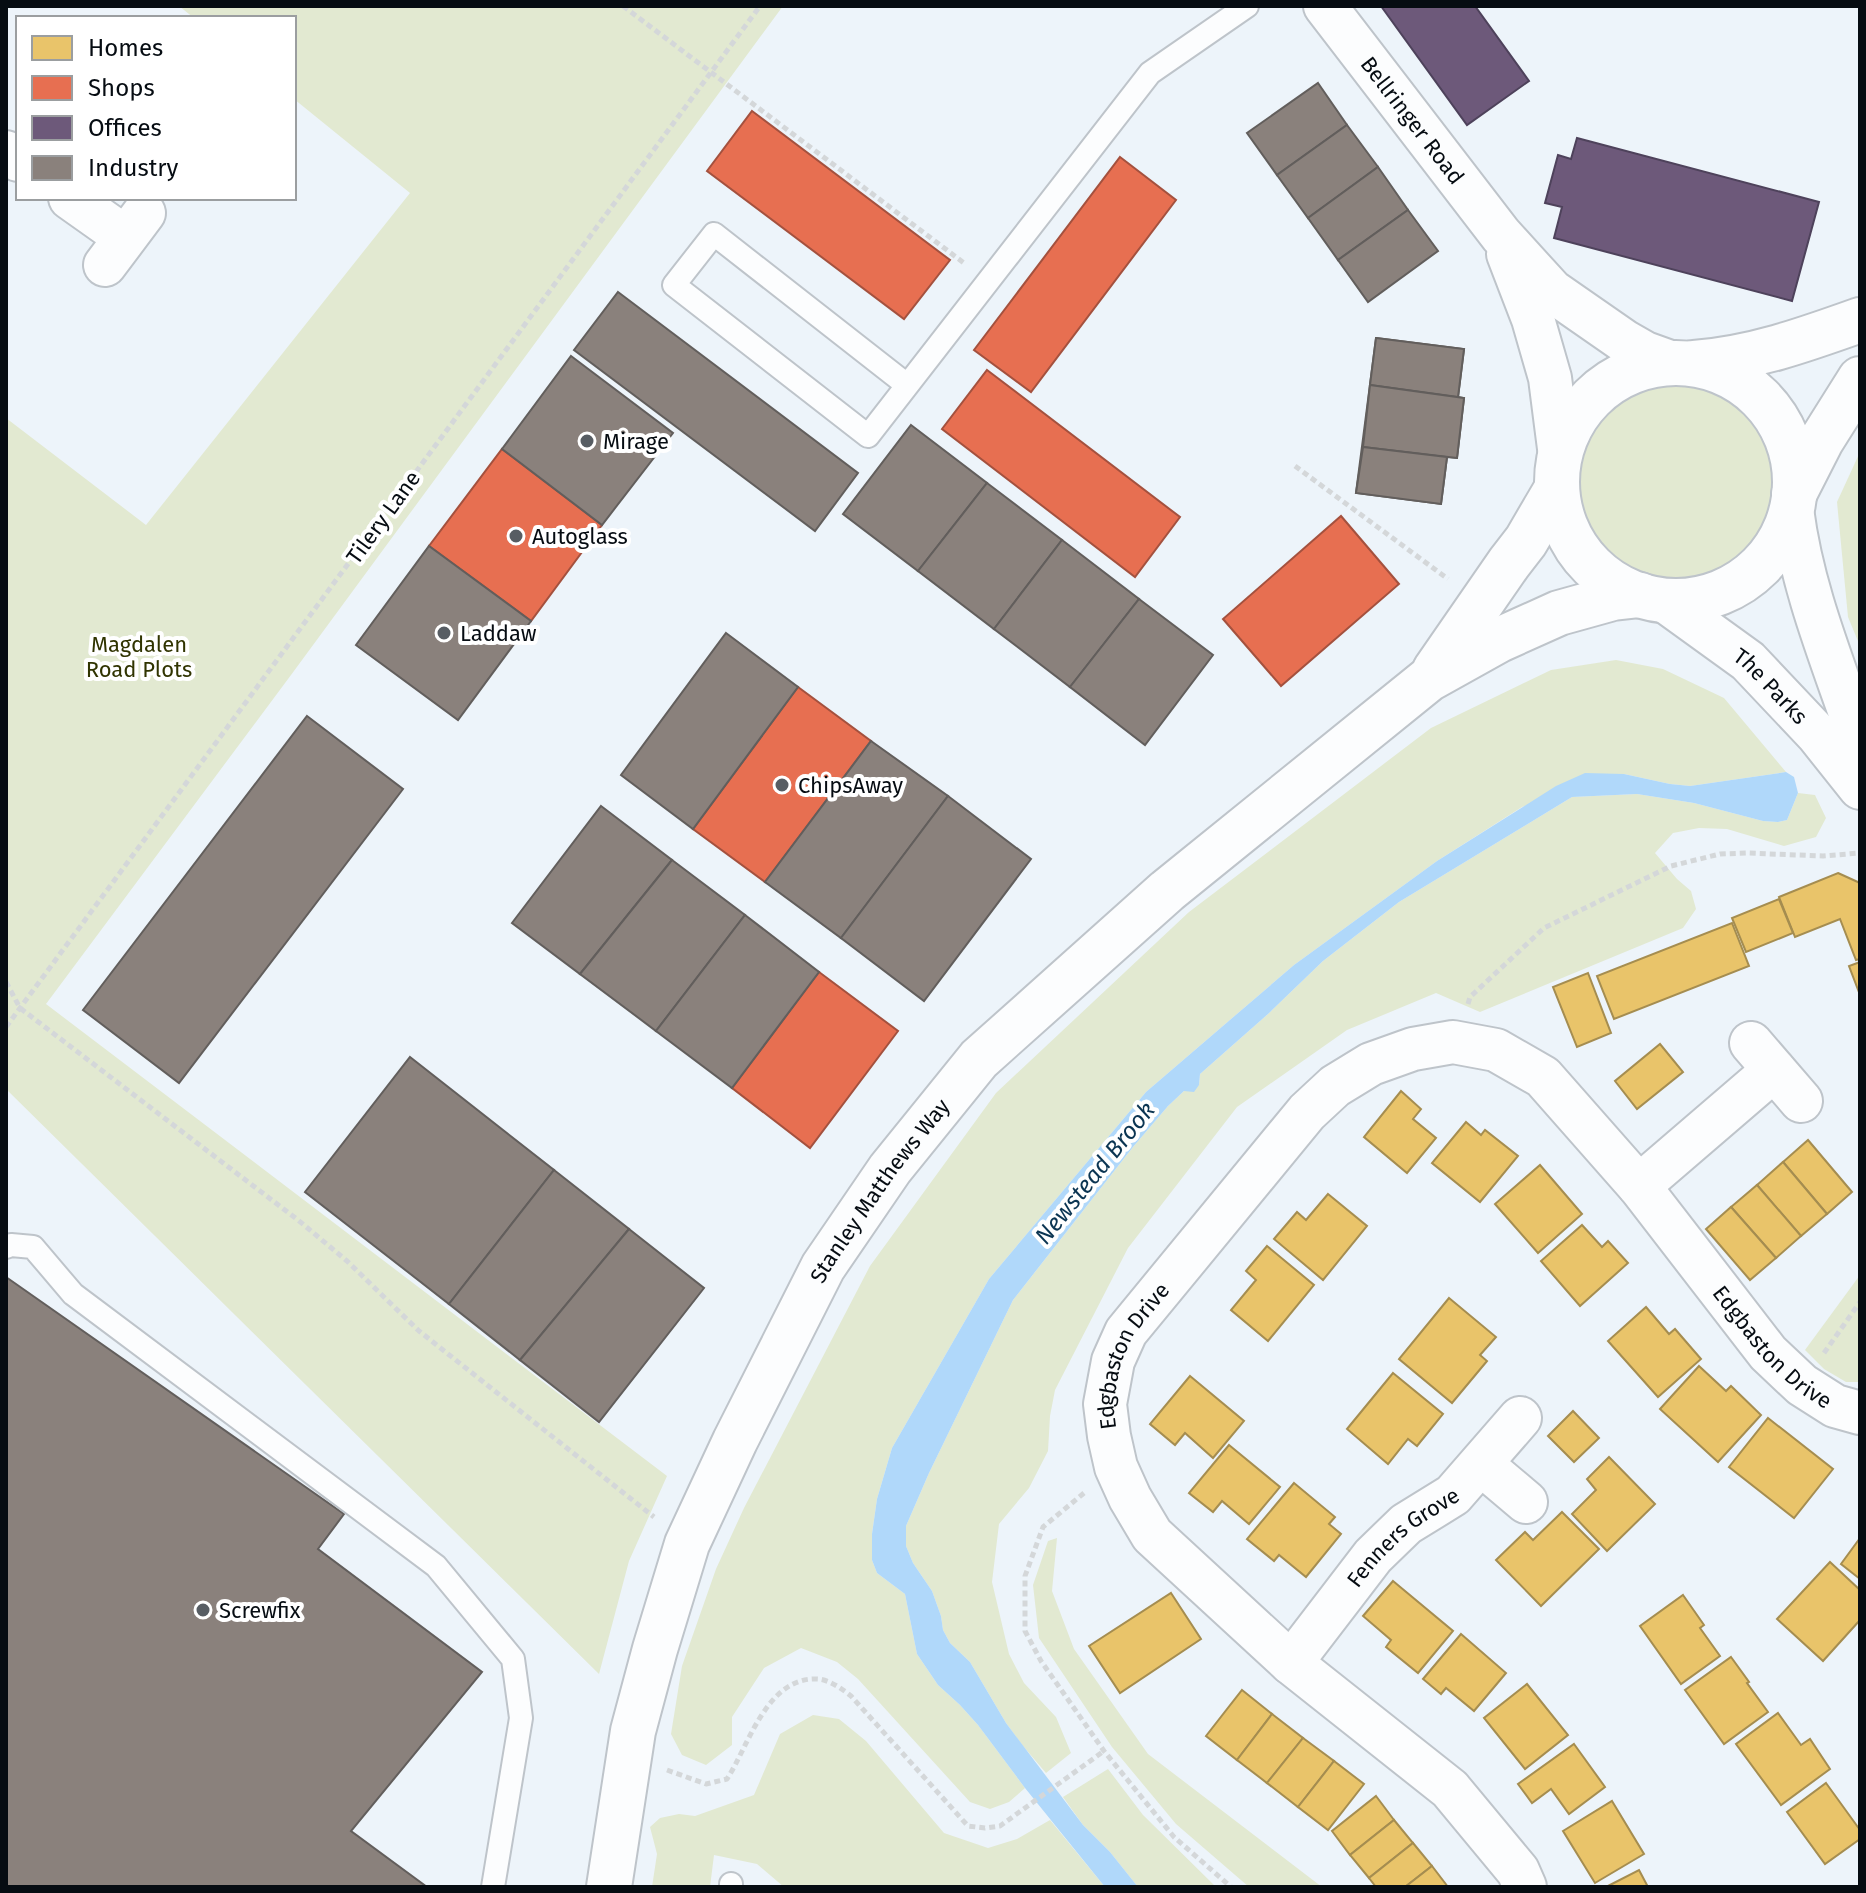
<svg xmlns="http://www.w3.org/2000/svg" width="1866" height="1893" viewBox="0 0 1866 1893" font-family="'Fira Sans',sans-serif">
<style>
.green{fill:#e2e9d1}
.water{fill:#b0d8fa}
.homes{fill:#e9c46a;stroke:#a58d50;stroke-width:2}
.shops{fill:#e76f51;stroke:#a4513e;stroke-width:2}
.offices{fill:#6d597a;stroke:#4e425b;stroke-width:2}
.industry{fill:#8a817c;stroke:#625e5c;stroke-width:2}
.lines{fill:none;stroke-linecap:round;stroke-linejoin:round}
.lane-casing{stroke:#bec4ca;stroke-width:26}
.street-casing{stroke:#bec4ca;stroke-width:46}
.secondary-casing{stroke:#bec4ca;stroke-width:48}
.path{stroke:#d4d7d9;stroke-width:5;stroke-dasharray:6 4;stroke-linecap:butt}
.lane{stroke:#fcfdfe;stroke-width:22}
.street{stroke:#fcfdfe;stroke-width:42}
.secondary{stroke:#fcfdfe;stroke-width:44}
.poi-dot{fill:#575d63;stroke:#fff;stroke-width:3}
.labels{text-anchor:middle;stroke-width:8;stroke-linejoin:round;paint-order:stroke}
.street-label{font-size:22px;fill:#060c12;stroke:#fff}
.poi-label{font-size:22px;fill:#060c12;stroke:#fff;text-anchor:start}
.park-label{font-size:22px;fill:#303401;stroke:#fff}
.water-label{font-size:24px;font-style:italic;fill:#0b3552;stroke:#fff}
</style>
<rect width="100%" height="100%" fill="#edf4fa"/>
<g class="green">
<path d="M179 6H783L291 675 46 1004 667 1476 629 1561 599 1674 6 1089V418L146 525 410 193 294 99V18H194Z"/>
<circle cx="1676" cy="482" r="96"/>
<path d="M1860 452V646L1848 617 1837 502Z"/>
<path d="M1616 660 1663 669 1724 698 1786 772 1690 786 1670 784 1624 774 1522 807 1437 861 1294 965 1146 1092 989 1279 892 1448 877 1499 872 1534V1560L877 1573 905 1594 917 1654 938 1685 960 1705 978 1725 1025 1788 1009 1802 990 1809 970 1802 858 1679 837 1662 801 1648 764 1668 732 1717V1745L706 1765 682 1755 671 1734 682 1666 716 1569 744 1508 870 1266 996 1093 1189 912 1431 728 1551 670Z"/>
<path d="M1798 793 1815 795 1826 818 1816 837 1784 846 1727 829 1699 828 1673 833 1655 853 1677 879 1691 891 1696 909 1683 928 1480 1012 1436 993 1347 1030 1237 1107 1128 1248 1055 1390 1050 1416 1048 1451 1029 1488 999 1524 992 1582 1009 1654 1024 1683 1056 1717 1071 1753 1046 1773 1023 1746 1006 1723 970 1662 950 1643 943 1630 941 1616 932 1591 913 1563 906 1546V1526L929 1473 1013 1300 1133 1147 1168 1106 1184 1091 1199 1085 1200 1074 1268 1014 1323 961 1399 902 1572 797 1637 794 1694 803 1763 821 1778 822 1787 820Z"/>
<path d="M1860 1275V1382H1846L1824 1369 1805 1350Z"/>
<path d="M1057 1538 1052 1591 1074 1649 1148 1754 1322 1887H1249L1176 1824 1112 1747 1039 1638 1033 1585 1048 1541Z"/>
<path d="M813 1715 839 1719 866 1741 944 1833 988 1848 1017 1839 1050 1820 1105 1887H784L757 1864 714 1855 710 1887H652L657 1854 650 1827 660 1818 679 1814 695 1816 754 1795 780 1734Z"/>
<path d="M1108 1769 1143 1815 1216 1887H1138L1110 1852 1083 1825 1063 1797Z"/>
</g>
<path class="water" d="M1786 772 1794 777 1798 793 1787 820 1778 822 1763 821 1694 803 1637 794 1572 797 1399 902 1323 961 1268 1014 1200 1074 1199 1085 1194 1092 1184 1091 1168 1106 1133 1147 1013 1300 929 1473 906 1526V1546L913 1563 932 1591 941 1616 943 1630 950 1643 970 1662 1006 1723 1083 1825 1110 1852 1138 1887H1105L1025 1788 978 1725 960 1705 938 1685 917 1654 905 1594 877 1573 872 1560V1534L877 1499 892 1448 989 1279 1146 1092 1294 965 1437 861 1556 786 1585 773 1624 774 1670 784 1690 786Z"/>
<g class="homes">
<path d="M1838 873 1860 883V959L1856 960 1840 919 1795 937 1779 897Z"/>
<path d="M1779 899 1793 933 1746 952 1732 918Z"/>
<path d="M1732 923 1749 966 1614 1019 1597 976Z"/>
<path d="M1860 962V995L1849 966Z"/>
<path d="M1588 973 1611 1033 1577 1047 1553 987Z"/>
<path d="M1660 1044 1683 1072 1637 1109 1615 1081Z"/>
<path d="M1401 1091 1421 1109 1413 1119 1436 1138 1407 1173 1364 1137Z"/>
<path d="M1466 1122 1481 1135 1485 1130 1518 1156 1480 1202 1432 1163Z"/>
<path d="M1808 1140 1852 1192 1827 1214 1783 1162Z"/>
<path d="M1783 1162 1827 1214 1801 1236 1757 1185Z"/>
<path d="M1540 1165 1582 1214 1538 1253 1495 1204Z"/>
<path d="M1757 1185 1801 1236 1776 1258 1731 1207Z"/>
<path d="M1328 1194 1367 1226 1323 1280 1274 1239 1297 1212 1306 1220Z"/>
<path d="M1731 1207 1776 1258 1750 1280 1706 1229Z"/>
<path d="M1582 1225 1602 1247 1608 1241 1628 1263 1580 1306 1541 1261Z"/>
<path d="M1267 1246 1314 1285 1268 1341 1231 1310 1256 1280 1246 1271Z"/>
<path d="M1449 1298 1496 1337 1480 1355 1487 1361 1452 1403 1399 1359Z"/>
<path d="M1646 1307 1669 1334 1675 1329 1701 1359 1658 1397 1608 1341Z"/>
<path d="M1699 1366 1726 1391 1731 1386 1761 1415 1718 1462 1660 1409Z"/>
<path d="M1393 1373 1443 1414 1417 1446 1408 1439 1388 1464 1347 1429Z"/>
<path d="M1190 1376 1244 1421 1213 1458 1185 1433 1175 1445 1150 1424Z"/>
<path d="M1573 1411 1599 1438 1574 1462 1548 1436Z"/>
<path d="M1768 1418 1833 1469 1794 1518 1729 1467Z"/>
<path d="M1229 1445 1280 1487 1249 1524 1222 1501 1213 1512 1189 1493Z"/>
<path d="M1609 1457 1655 1504 1607 1551 1572 1514 1596 1490 1587 1479Z"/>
<path d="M1294 1483 1335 1517 1329 1524 1341 1534 1306 1577 1279 1555 1274 1561 1247 1539Z"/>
<path d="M1562 1512 1599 1549 1541 1606 1496 1560 1525 1532 1533 1540Z"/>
<path d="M1860 1538V1579L1841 1564Z"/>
<path d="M1830 1562 1860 1590V1620L1823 1661 1777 1619Z"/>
<path d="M1393 1581 1453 1631 1418 1673 1386 1647 1391 1640 1363 1616Z"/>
<path d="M1171 1593 1201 1639 1120 1693 1089 1646Z"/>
<path d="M1683 1595 1704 1625 1700 1628 1720 1656 1681 1684 1640 1626Z"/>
<path d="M1461 1634 1506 1673 1474 1711 1446 1688 1441 1694 1423 1679Z"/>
<path d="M1731 1657 1749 1682 1747 1683 1768 1712 1724 1744 1685 1690Z"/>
<path d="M1527 1684 1568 1735 1525 1769 1484 1718Z"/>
<path d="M1242 1690 1272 1714 1237 1760 1206 1736Z"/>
<path d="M1778 1713 1801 1745 1810 1739 1830 1769 1781 1805 1736 1744Z"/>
<path d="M1272 1714 1303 1738 1267 1783 1237 1760Z"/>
<path d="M1303 1738 1334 1761 1298 1807 1267 1783Z"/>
<path d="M1574 1744 1605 1787 1569 1814 1551 1789 1532 1803 1518 1784Z"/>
<path d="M1334 1761 1364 1784 1328 1830 1298 1807Z"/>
<path d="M1826 1783 1860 1830V1839L1825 1864 1787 1812Z"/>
<path d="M1376 1796 1394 1820 1350 1855 1332 1831Z"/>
<path d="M1612 1801 1644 1854 1595 1883 1563 1831Z"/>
<path d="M1394 1820 1413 1843 1369 1878 1350 1855Z"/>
<path d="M1413 1843 1432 1866 1405 1887H1376L1369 1878Z"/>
<path d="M1432 1866 1448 1887H1405Z"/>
<path d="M1639 1870 1648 1887H1606Z"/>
</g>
<g class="shops">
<path d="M752 111 950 260 904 319 707 171Z"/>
<path d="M1120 157 1176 200 1031 392 974 350Z"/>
<path d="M987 370 1180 517 1135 577 942 429Z"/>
<path d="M502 449 602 525 531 621 429 546Z"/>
<path d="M1341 516 1399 584 1281 686 1223 619Z"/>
<path d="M798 687 871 741 765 882 693 829Z"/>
<path d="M819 972 898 1031 810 1148 732 1088Z"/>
</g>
<g class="offices">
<path d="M1381 6H1475L1529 81 1467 125Z"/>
<path d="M1577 138 1819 202 1792 301 1554 238 1562 207 1545 203 1558 155 1571 159Z"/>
</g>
<g class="industry">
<path d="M1318 83 1347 125 1277 175 1247 133Z"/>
<path d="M1347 125 1378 167 1308 218 1277 175Z"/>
<path d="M1378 167 1408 210 1338 260 1308 218Z"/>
<path d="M1408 210 1438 251 1368 302 1338 260Z"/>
<path d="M618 292 858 473 815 531 574 350Z"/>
<path d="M1376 338 1464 349 1458 397 1464 398 1457 458 1447 457 1441 504 1356 493Z"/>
<path d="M1376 338 1464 349 1458 397 1370 385Z"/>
<path d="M571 356 673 433 602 525 502 449Z"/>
<path d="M1370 385 1464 398 1457 458 1363 447Z"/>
<path d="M911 425 987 483 918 571 843 514Z"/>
<path d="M1363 447 1447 457 1441 504 1356 493Z"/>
<path d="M987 483 1062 540 994 629 918 571Z"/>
<path d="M1062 540 1139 599 1070 687 994 629Z"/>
<path d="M429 546 531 621 458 720 356 645Z"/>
<path d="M1139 599 1213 655 1145 745 1070 687Z"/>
<path d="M726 633 798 687 693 829 621 775Z"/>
<path d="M307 716 403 789 179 1083 83 1010Z"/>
<path d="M871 741 948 796 841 938 765 882Z"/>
<path d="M948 796 1031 859 924 1001 841 938Z"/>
<path d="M601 806 672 860 580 974 512 923Z"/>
<path d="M672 860 745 915 656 1031 580 974Z"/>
<path d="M745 915 819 972 732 1088 656 1031Z"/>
<path d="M410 1057 554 1170 449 1304 305 1192Z"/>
<path d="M554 1170 629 1229 520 1360 449 1304Z"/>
<path d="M629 1229 704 1288 599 1422 520 1360Z"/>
<path d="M6 1277 344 1514 318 1549 482 1672 351 1831 427 1887H6Z"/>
</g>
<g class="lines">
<g class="lane-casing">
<g id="lane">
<path d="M907 385 714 234 674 285 868 436 1150 73 1247 6"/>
<path d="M6 1247 11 1245 33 1247 73 1294 436 1566 513 1659 521 1718 493 1887"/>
<path d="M731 1887V1884"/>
</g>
</g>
<g class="street-casing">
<g id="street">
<path id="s1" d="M1325 6 1501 235 1552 291 1624 341 1645 353 1670 362"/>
<path d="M6 152 18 160"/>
<path d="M70 198 125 237"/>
<path d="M1508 254 1533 319 1550 378 1560 456"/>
<path d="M105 265 144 213"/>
<path d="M1792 509C1802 590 1834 665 1860 742"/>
<path id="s2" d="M1665 601 1748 661 1817 734 1860 788"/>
<path d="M1751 1043 1801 1101"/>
<path d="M1639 1186 1774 1070"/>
<path d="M1481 1464 1526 1502"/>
<path id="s3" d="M1291 1663 1373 1556 1406 1524 1453 1495 1520 1418"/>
<path id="s4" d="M1525 1887 1518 1871 1450 1789 1291 1663 1152 1535 1130 1498 1116 1467 1109 1436 1105 1404 1113 1361 1126 1332 1307 1112 1335 1086 1371 1064 1413 1049 1453 1042 1496 1050 1543 1077 1639 1186 1768 1353 1802 1385 1835 1406 1860 1413"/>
</g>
</g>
<g class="secondary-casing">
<g id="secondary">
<circle cx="1676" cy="482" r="119"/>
<path d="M1694 363C1754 358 1804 340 1860 320"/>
<path d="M1794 494 1821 441 1860 379"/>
<path d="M1435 670 1509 563 1526 541 1557 488"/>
<path id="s5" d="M609 1887 633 1731 655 1649 687 1544 735 1441 823 1267 890 1169 979 1059 1167 891 1429 679 1499 640 1559 613 1613 598 1640 595"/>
</g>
</g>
<g class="path">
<path d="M623 6 964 263"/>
<path d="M1295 466 1448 579"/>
<path d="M6 982 20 1008 298 1220 347 1261 419 1331 654 1517"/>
<path d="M1468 1004 1470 997 1544 928 1671 866 1720 854 1747 853 1823 856 1860 853"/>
<path d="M6 1027 760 6"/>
<path d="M1824 1353 1860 1302"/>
<path d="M1084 1493 1043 1527 1025 1576V1631L1041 1661 1104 1751 1174 1837 1231 1887"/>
<path d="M667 1770 706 1784 727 1779C749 1745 767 1676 818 1679 830 1680 842 1689 851 1696L968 1826 985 1828 1000 1826 1104 1751"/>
</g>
<use href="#lane" class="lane"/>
<use href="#street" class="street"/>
<use href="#secondary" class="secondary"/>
</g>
<g class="poi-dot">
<circle cx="587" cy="441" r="8"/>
<circle cx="516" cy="536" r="8"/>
<circle cx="444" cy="633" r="8"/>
<circle cx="782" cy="785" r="8"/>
<circle cx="203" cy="1610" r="8"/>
</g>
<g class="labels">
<g class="street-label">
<text dy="8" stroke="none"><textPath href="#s1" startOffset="144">Bellringer Road</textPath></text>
<text transform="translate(383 517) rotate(-54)" y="8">Tilery Lane</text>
<text dy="8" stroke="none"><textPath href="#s2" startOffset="136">The Parks</textPath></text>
<text dy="8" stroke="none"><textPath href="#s5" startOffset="756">Stanley Matthews Way</textPath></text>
<text dy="8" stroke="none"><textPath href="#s4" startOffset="1636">Edgbaston Drive</textPath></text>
<text dy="8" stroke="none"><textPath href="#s4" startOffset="712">Edgbaston Drive</textPath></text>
<text dy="8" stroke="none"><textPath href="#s3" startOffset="170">Fenners Grove</textPath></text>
</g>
<g class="poi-label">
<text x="603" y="449">Mirage</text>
<text x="532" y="544">Autoglass</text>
<text x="460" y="641">Laddaw</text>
<text x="798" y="793">ChipsAway</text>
<text x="219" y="1618">Screwfix</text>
</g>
<g class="park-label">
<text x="139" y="652">Magdalen<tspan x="139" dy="25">Road Plots</tspan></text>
</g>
<g class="water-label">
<text transform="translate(1095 1173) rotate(-51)" y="8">Newstead Brook</text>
</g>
</g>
<rect width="1866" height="1893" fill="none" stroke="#060c12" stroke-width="16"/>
<rect x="16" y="16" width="280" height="184" fill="#ffffff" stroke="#9b9ea0" stroke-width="2"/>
<rect x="32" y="36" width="40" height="24" fill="#e9c46a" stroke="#9b9ea0" stroke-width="2"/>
<text x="88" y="56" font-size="24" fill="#060c12">Homes</text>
<rect x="32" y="76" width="40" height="24" fill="#e76f51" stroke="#9b9ea0" stroke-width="2"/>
<text x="88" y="96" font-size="24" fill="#060c12">Shops</text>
<rect x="32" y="116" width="40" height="24" fill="#6d597a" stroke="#9b9ea0" stroke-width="2"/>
<text x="88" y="136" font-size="24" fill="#060c12">Offices</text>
<rect x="32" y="156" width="40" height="24" fill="#8a817c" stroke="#9b9ea0" stroke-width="2"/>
<text x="88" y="176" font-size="24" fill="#060c12">Industry</text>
</svg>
